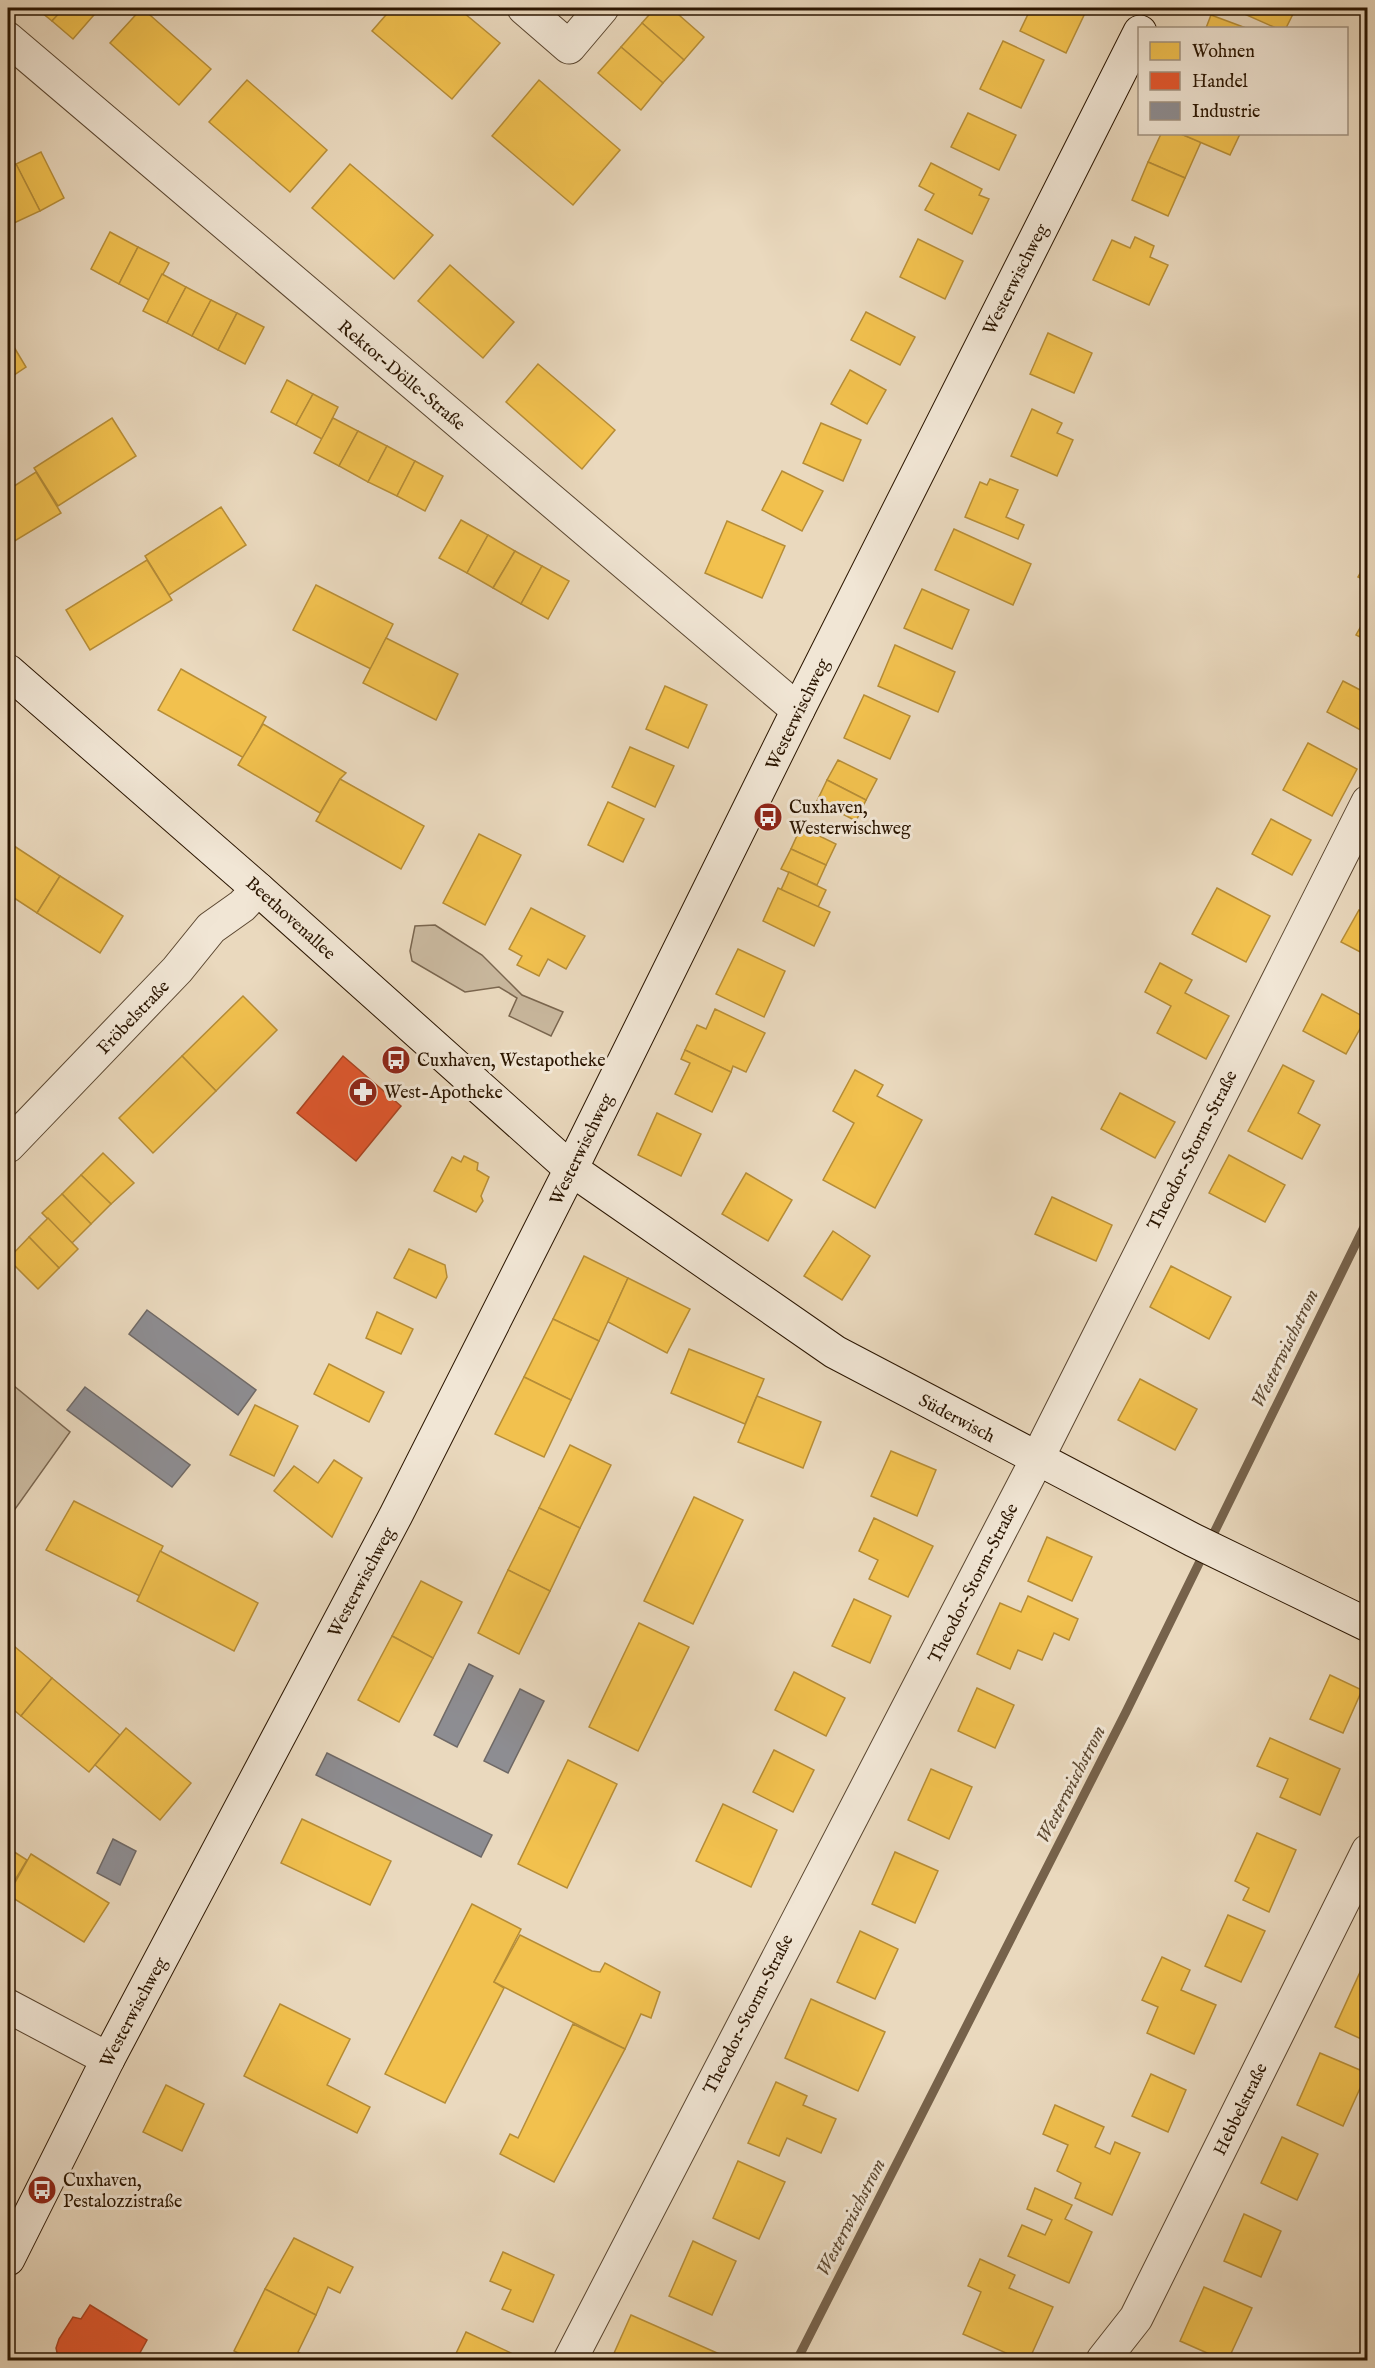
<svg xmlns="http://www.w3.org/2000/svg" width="1375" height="2368" viewBox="0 0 1375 2368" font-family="'IM FELL English',serif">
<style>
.green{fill:#c9b89e;stroke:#7a664f;stroke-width:1.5}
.homes{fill:#f2c14e;stroke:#b68d37;stroke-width:1.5}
.shops{fill:#e4572e;stroke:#ac4320;stroke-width:1.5}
.industry{fill:#8d8d92;stroke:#6f6966;stroke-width:1.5}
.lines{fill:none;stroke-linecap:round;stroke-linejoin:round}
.stream{stroke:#76624b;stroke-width:9}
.street-casing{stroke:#5a4630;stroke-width:35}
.secondary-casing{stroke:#2a1500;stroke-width:35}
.street{stroke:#f1e6d5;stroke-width:33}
.secondary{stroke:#f1e6d5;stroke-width:33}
.labels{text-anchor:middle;stroke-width:6;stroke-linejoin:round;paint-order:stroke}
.street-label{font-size:18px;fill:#2a1500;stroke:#f1e6d5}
.poi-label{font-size:18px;fill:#2a1500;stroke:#f1e6d5;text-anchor:start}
.water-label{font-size:20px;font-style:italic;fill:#5d4932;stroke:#f1e6d5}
</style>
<rect width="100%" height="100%" fill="#ead9be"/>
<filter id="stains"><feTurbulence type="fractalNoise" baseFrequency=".00333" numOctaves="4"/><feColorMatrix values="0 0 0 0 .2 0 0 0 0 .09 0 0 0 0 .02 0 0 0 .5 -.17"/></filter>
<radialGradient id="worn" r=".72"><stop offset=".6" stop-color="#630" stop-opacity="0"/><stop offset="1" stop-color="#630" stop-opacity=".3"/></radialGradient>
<g class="green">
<path d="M435 925 482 955 522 995 563 1012 551 1036 509 1016 517 998 499 987 465 992 412 961 410 951 415 926Z"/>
<path d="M8 1381 70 1432 8 1519Z"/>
</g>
<g class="homes">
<path d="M36 8H64L52 21Z"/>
<path d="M64 8H100L73 39 52 21Z"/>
<path d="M142 8 211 69 179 105 110 43Z"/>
<path d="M392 8H458L500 43 452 99 372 31Z"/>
<path d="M655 8H671L704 37 684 60 642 23Z"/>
<path d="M1031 8H1080L1086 11 1066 53 1020 31Z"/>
<path d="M1231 8H1296L1286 28H1276Z"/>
<path d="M1211 15 1246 28H1206Z"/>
<path d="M642 23 684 60 663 83 621 47Z"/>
<path d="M1003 41 1044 60 1021 108 980 89Z"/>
<path d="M621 47 663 83 641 110 598 73Z"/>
<path d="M247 80 327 150 290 192 209 122Z"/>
<path d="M539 80 620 150 573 205 492 136Z"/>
<path d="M968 113 1016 135 999 170 951 147Z"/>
<path d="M1161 134H1181L1201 142 1185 178 1148 162Z"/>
<path d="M1181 134H1240L1230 155Z"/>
<path d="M41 152 64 198 40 211 16 164Z"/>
<path d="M1148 162 1185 178 1168 216 1132 200Z"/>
<path d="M931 163 982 189 979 195 989 199 972 234 925 210 934 194 919 186Z"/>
<path d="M16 164 40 211 14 223 8 210V168Z"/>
<path d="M350 164 433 235 394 279 312 208Z"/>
<path d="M8 210 14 223 8 227Z"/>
<path d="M110 232 138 247 119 284 91 269Z"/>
<path d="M1135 237 1154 246 1150 257 1168 265 1149 305 1093 280 1112 240 1130 248Z"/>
<path d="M918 239 963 261 945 299 900 277Z"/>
<path d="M138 247 169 263 149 300 119 284Z"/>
<path d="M450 265 514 322 483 358 418 301Z"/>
<path d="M162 274 186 287 167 323 143 311Z"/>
<path d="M186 287 211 300 192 336 167 323Z"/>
<path d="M211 300 237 313 218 350 192 336Z"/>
<path d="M866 312 915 337 900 365 851 340Z"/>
<path d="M237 313 264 327 245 364 218 350Z"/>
<path d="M1048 333 1092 353 1074 393 1030 374Z"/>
<path d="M8 337 26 367 8 379Z"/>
<path d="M538 364 615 430 582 469 506 402Z"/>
<path d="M850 370 886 390 867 424 831 404Z"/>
<path d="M287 380 313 394 296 425 271 412Z"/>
<path d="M313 394 338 407 322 439 296 425Z"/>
<path d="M1032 409 1062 423 1057 433 1073 440 1057 476 1011 456Z"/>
<path d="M112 418 136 456 58 506 34 468Z"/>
<path d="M333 418 358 431 339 466 314 453Z"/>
<path d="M821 423 861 440 843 481 803 463Z"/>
<path d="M358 431 387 446 368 482 339 466Z"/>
<path d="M387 446 415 461 397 496 368 482Z"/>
<path d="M415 461 443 476 425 511 397 496Z"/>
<path d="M782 471 823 491 802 531 762 510Z"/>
<path d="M36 472 61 513 8 545V490Z"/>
<path d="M990 479 1018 490 1006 517 1024 525 1018 539 965 517 980 482 987 485Z"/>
<path d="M221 507 246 545 169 595 145 556Z"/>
<path d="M461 520 488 535 467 573 439 558Z"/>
<path d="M727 521 785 546 762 598 705 573Z"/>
<path d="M954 529 1031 564 1013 605 935 570Z"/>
<path d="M488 535 515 551 493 588 467 573Z"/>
<path d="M515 551 542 566 521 604 493 588Z"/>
<path d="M147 560 172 600 90 650 66 610Z"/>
<path d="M1368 560V582L1358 577Z"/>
<path d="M542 566 569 581 548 619 521 604Z"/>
<path d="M316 585 393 624 371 669 293 630Z"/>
<path d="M922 589 969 610 952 649 904 628Z"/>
<path d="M1368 614V641L1356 635Z"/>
<path d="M386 638 458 674 436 720 363 683Z"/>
<path d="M895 645 955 672 938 712 878 686Z"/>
<path d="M181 669 266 717 244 758 158 710Z"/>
<path d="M1343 681 1368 694V734L1327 712Z"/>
<path d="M665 686 707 705 688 748 646 729Z"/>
<path d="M864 695 910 716 890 759 844 738Z"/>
<path d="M263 724 346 773 340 779 320 813 238 765Z"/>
<path d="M1308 743 1357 769 1332 816 1283 790Z"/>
<path d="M630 747 674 766 655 807 612 787Z"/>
<path d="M838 760 877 779 866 800 827 780Z"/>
<path d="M340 779 424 826 401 869 316 821Z"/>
<path d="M827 780 866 800 856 821 817 801Z"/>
<path d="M608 802 644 819 623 862 588 845Z"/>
<path d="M1271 819 1311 840 1292 875 1252 854Z"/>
<path d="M801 827 836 844 826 865 791 849Z"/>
<path d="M479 834 521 855 485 925 443 903Z"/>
<path d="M8 842 60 876 37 913 8 894Z"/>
<path d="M791 849 826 865 817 885 781 869Z"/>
<path d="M789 872 826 890 818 907 781 890Z"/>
<path d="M60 876 123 916 100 953 37 913Z"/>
<path d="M778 888 830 912 814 946 763 921Z"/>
<path d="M1217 888 1270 916 1246 962 1192 934Z"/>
<path d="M531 908 585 936 566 969 548 959 539 976 517 965 522 956 509 949Z"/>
<path d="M1359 910 1368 914V956L1341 942Z"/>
<path d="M738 949 785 971 764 1017 716 994Z"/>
<path d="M1160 963 1192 980 1185 993 1229 1016 1206 1059 1157 1033 1171 1006 1145 992Z"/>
<path d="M1322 994 1366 1018 1346 1054 1303 1031Z"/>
<path d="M243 996 277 1030 216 1091 182 1056Z"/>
<path d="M715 1009 765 1033 746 1072 733 1066 731 1072 685 1050 697 1025 706 1029Z"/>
<path d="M685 1050 731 1072 712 1112 675 1094 690 1063 681 1059Z"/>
<path d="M182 1056 216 1091 153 1153 119 1118Z"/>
<path d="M1283 1065 1314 1081 1298 1113 1320 1125 1302 1159 1248 1131Z"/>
<path d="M855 1070 883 1085 877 1096 922 1120 875 1208 823 1180 854 1123 833 1111Z"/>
<path d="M1120 1093 1175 1122 1155 1158 1101 1129Z"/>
<path d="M657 1113 701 1134 681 1176 638 1155Z"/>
<path d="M103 1153 134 1183 111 1204 81 1175Z"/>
<path d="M1229 1155 1285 1185 1265 1222 1209 1193Z"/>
<path d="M464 1156 478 1163 477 1170 489 1177 481 1196 483 1201 476 1212 434 1191 452 1157 461 1162Z"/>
<path d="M746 1173 792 1200 768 1241 722 1214Z"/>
<path d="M81 1175 111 1204 91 1224 62 1194Z"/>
<path d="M62 1194 91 1224 72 1243 42 1213Z"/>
<path d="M1052 1197 1112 1225 1096 1261 1035 1234Z"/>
<path d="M48 1218 78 1249 59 1268 29 1237Z"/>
<path d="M833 1231 870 1256 842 1300 804 1276Z"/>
<path d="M29 1237 59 1268 38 1289 8 1259Z"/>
<path d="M409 1249 445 1265 447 1277 436 1298 394 1278Z"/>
<path d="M584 1256 628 1278 599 1341 553 1319Z"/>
<path d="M1171 1266 1231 1297 1209 1339 1150 1307Z"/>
<path d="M628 1278 690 1309 667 1353 608 1322Z"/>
<path d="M377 1312 413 1329 401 1354 366 1338Z"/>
<path d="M553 1319 599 1341 571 1400 524 1377Z"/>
<path d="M689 1349 764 1379 745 1424 671 1393Z"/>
<path d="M329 1364 384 1392 369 1422 314 1394Z"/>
<path d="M524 1377 571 1400 544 1457 495 1434Z"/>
<path d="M1140 1379 1197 1409 1175 1450 1118 1420Z"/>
<path d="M757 1396 821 1422 803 1468 738 1442Z"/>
<path d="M255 1405 298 1426 274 1476 230 1455Z"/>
<path d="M570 1445 611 1465 580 1528 539 1508Z"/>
<path d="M891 1451 936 1470 917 1516 871 1496Z"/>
<path d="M334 1460 362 1478 332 1537 274 1491 294 1466 318 1483Z"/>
<path d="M694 1497 743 1520 693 1624 644 1601Z"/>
<path d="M74 1501 163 1546 140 1596 46 1550Z"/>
<path d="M539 1508 580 1528 550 1591 508 1570Z"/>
<path d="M874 1518 933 1546 908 1597 869 1579 878 1560 859 1551Z"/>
<path d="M1047 1537 1092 1557 1072 1601 1028 1581Z"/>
<path d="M160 1551 258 1603 234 1651 137 1601Z"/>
<path d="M508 1570 550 1591 519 1654 478 1633Z"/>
<path d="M421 1581 462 1602 433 1658 392 1636Z"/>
<path d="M1028 1596 1078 1619 1069 1640 1054 1633 1042 1660 1018 1650 1010 1669 977 1654 1000 1603 1021 1612Z"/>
<path d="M854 1599 891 1616 870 1663 832 1646Z"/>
<path d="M639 1623 689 1647 638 1751 589 1727Z"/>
<path d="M392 1636 433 1658 399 1722 358 1700Z"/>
<path d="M8 1641 52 1678 21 1716 8 1705Z"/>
<path d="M794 1672 845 1698 826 1736 775 1710Z"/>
<path d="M1330 1675 1362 1690 1343 1733 1310 1719Z"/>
<path d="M52 1678 120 1735 89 1772 21 1716Z"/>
<path d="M977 1688 1014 1705 995 1748 958 1731Z"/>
<path d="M126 1728 191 1783 160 1820 95 1765Z"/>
<path d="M1270 1738 1340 1769 1320 1815 1280 1797 1288 1779 1257 1766Z"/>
<path d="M774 1750 814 1770 793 1812 753 1792Z"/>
<path d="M568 1760 617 1784 567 1888 518 1864Z"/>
<path d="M931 1769 972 1787 949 1839 908 1820Z"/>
<path d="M723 1804 777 1830 751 1887 696 1861Z"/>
<path d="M302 1819 391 1861 370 1905 281 1863Z"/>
<path d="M1257 1833 1296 1850 1269 1912 1243 1900 1249 1888 1235 1881Z"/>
<path d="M8 1848 27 1860 8 1892Z"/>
<path d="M895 1852 938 1871 915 1923 872 1904Z"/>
<path d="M31 1854 109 1903 84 1942 8 1895Z"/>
<path d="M472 1904 521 1929 494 1982 504 1988 445 2103 385 2074Z"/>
<path d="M1228 1915 1265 1931 1241 1982 1205 1966Z"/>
<path d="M860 1931 898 1949 875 1999 837 1982Z"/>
<path d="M520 1935 592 1971 600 1972 605 1963 660 1992 651 2018 641 2014 625 2049 494 1982Z"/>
<path d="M1162 1957 1190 1970 1181 1990 1216 2005 1194 2054 1147 2033 1158 2007 1142 2000Z"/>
<path d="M1361 1970 1368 1973V2042L1335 2027Z"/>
<path d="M811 1999 885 2032 858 2091 785 2058Z"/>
<path d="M280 2004 350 2039 327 2085 370 2107 357 2133 244 2076Z"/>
<path d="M573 2024 625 2049 554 2182 500 2154 510 2134 518 2138Z"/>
<path d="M1320 2053 1367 2073 1343 2126 1297 2105Z"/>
<path d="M1151 2074 1186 2090 1168 2132 1132 2116Z"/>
<path d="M776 2082 807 2096 803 2105 836 2119 821 2153 787 2138 779 2156 748 2143Z"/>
<path d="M166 2085 204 2104 182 2151 143 2132Z"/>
<path d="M1055 2105 1104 2127 1095 2147 1110 2154 1115 2142 1140 2153 1112 2215 1075 2198 1081 2183 1057 2171 1068 2145 1043 2134Z"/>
<path d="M1282 2137 1318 2154 1297 2200 1261 2183Z"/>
<path d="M738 2161 785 2182 759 2239 713 2218Z"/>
<path d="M1035 2188 1072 2205 1065 2219 1092 2232 1069 2283 1008 2256 1022 2225 1045 2235 1052 2220 1027 2209Z"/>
<path d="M1244 2214 1281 2231 1261 2277 1224 2261Z"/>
<path d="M294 2238 353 2267 340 2293 328 2287 316 2315 265 2289Z"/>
<path d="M693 2241 736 2261 712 2315 669 2296Z"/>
<path d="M503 2252 554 2275 533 2322 502 2309 511 2290 490 2281Z"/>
<path d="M980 2259 1015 2275 1009 2288 1053 2307 1029 2360H1022L963 2334 981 2292 968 2286Z"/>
<path d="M1204 2287 1252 2308 1228 2360H1223L1180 2341Z"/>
<path d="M265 2289 316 2315 298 2352 306 2357 304 2360H252L234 2351Z"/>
<path d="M631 2315 733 2360H611Z"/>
<path d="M466 2332 511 2353 507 2360H453Z"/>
<path d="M1368 2337V2360H1356Z"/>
</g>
<g class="shops">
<path d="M343 1056 401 1106 356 1161 297 1113Z"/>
<path d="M90 2305 147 2340 136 2360H63L58 2357 56 2348 59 2339 73 2317 81 2319Z"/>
</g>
<g class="industry">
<path d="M147 1310 256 1390 238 1415 129 1334Z"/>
<path d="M85 1387 190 1465 172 1487 67 1410Z"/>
<path d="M469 1664 493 1676 457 1747 434 1735Z"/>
<path d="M520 1689 544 1701 508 1773 484 1761Z"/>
<path d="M327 1753 492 1835 481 1857 316 1775Z"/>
<path d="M113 1839 136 1851 120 1885 97 1873Z"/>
</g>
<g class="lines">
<path class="stream" d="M797 2360 1126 1712 1368 1219"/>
<g class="street-casing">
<g id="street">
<path d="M524 8 569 47 602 8"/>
<path d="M8 39 798 710"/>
<path d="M8 1146 177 970 211 928 242 906 258 889"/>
<path d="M8 2006 108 2059"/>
<path d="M570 2360 1032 1469 1368 802"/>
<path d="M1103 2360 1136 2318 1368 1851"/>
</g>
</g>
<g class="secondary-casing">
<g id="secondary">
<path d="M8 671 258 889 571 1169 835 1352 1193 1540 1368 1625"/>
<path d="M8 2259 108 2059 396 1515 571 1169 798 710 1140 32"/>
</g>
</g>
<use href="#street" class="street"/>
<use href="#secondary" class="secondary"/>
</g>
<defs>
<g id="bus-disc" transform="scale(1.5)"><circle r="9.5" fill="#8f2418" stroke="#f1e6d5"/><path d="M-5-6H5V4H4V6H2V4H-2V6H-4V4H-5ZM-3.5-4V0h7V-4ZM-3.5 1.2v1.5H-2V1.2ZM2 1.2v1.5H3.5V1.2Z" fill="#fff"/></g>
<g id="pharmacy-disc" transform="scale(1.5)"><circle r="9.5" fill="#8f2418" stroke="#f1e6d5"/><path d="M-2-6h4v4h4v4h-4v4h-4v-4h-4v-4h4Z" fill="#fff"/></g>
</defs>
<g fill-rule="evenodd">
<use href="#bus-disc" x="768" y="817"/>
<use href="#bus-disc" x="396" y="1060"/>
<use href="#pharmacy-disc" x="363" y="1092"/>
<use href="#bus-disc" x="42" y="2190"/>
</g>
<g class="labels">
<g class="street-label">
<text transform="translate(1015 279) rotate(-63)" y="6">Westerwischweg</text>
<text transform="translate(402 375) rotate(40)" y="6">Rektor-Dölle-Straße</text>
<text transform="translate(797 714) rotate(-64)" y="6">Westerwischweg</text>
<text transform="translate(291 918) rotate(42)" y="6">Beethovenallee</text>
<text transform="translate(133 1017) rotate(-46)" y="6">Fröbelstraße</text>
<text transform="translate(581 1149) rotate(-64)" y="6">Westerwischweg</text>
<text transform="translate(1192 1150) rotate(-63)" y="6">Theodor-Storm-Straße</text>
<text transform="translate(957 1418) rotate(28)" y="6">Süderwisch</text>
<text transform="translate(361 1582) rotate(-62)" y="6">Westerwischweg</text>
<text transform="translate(973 1583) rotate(-63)" y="6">Theodor-Storm-Straße</text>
<text transform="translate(133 2012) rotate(-62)" y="6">Westerwischweg</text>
<text transform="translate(748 2014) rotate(-63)" y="6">Theodor-Storm-Straße</text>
<text transform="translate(1240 2109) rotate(-64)" y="6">Hebbelstraße</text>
</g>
<g class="poi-label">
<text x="789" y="813">Cuxhaven,<tspan x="789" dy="21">Westerwischweg</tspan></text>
<text x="417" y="1066">Cuxhaven, Westapotheke</text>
<text x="384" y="1098">West-Apotheke</text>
<text x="63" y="2186">Cuxhaven,<tspan x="63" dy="21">Pestalozzistraße</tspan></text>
</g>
<g class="water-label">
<text transform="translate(1284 1348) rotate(-64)" y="7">Westerwischstrom</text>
<text transform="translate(1070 1784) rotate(-63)" y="7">Westerwischstrom</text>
<text transform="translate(850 2217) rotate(-63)" y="7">Westerwischstrom</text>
</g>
</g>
<rect width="1375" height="2368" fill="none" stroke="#ead9be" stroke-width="30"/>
<rect x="9" y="9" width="1357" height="2350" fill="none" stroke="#2a1500" stroke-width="3"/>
<rect x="15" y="15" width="1345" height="2338" fill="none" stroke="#2a1500" stroke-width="1.5"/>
<rect x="1138" y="27" width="210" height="108" fill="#f1e6d5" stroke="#a19280" stroke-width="1.5"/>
<rect x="1150" y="42" width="30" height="18" fill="#f2c14e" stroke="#a19280" stroke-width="1.5"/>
<text x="1192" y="57" font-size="18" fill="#2a1500">Wohnen</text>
<rect x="1150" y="72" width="30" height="18" fill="#e4572e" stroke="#a19280" stroke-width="1.5"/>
<text x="1192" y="87" font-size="18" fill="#2a1500">Handel</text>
<rect x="1150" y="102" width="30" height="18" fill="#8d8d92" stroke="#a19280" stroke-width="1.5"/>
<text x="1192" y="117" font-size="18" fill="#2a1500">Industrie</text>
<rect width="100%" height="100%" filter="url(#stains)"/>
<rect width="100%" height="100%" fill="url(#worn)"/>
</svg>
